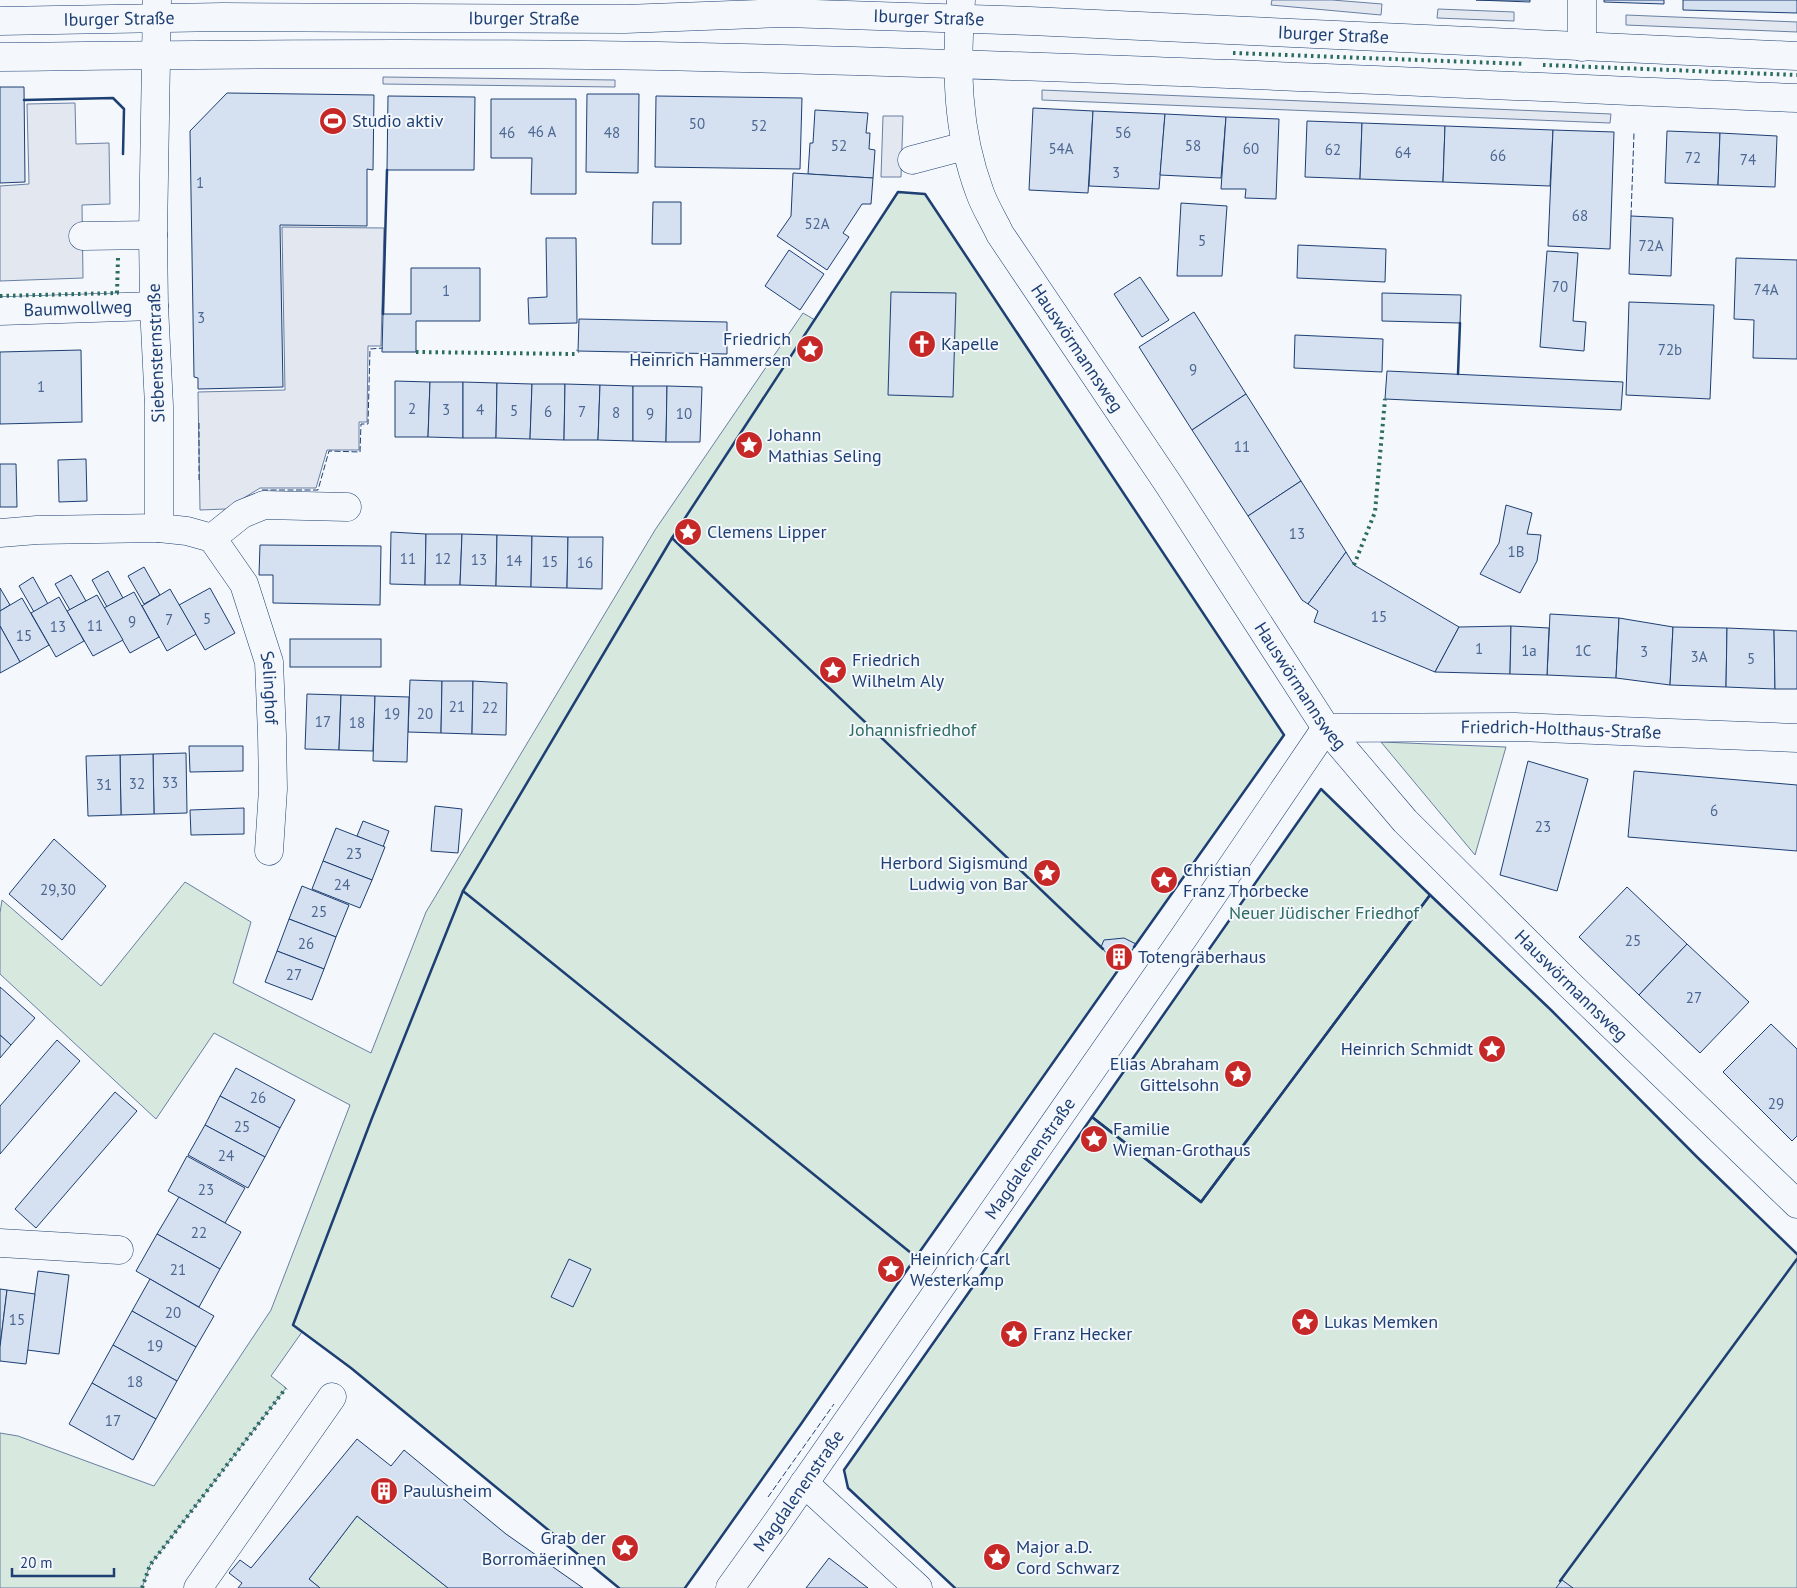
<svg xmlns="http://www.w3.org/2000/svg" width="1797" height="1588" viewBox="0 0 1797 1588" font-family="'PT Sans',sans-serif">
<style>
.green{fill:#d7e8df;stroke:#687fa3}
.parking{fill:#e3e8f0;stroke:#687fa3}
.building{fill:#d5e0f0;stroke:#1d3f73}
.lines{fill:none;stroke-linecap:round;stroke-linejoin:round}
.minor-casing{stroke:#1d3f73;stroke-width:29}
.major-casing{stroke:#1d3f73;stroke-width:29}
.minor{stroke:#f4f7fb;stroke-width:28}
.major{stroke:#f4f7fb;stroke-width:28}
.hedge{stroke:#2c6c60;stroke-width:4;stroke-dasharray:2.5 4;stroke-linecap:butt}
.fence{stroke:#1d3f73;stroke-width:1;stroke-dasharray:6 2.5;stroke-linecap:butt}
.wall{stroke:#1d3f73;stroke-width:2.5}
.labels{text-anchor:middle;stroke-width:4;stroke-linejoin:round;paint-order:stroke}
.number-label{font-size:15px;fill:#4b6792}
.street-label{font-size:18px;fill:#1d3f73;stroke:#f4f7fb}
.poi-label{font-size:18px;fill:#1d3f73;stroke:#f4f7fb;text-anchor:start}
.park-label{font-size:18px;fill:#2c6c60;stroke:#f4f7fb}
</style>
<rect width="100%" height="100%" fill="#f4f7fb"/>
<g class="green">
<path d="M898 192 925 194 1284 735 916 1257 801 1424 685 1588H619L351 1368 302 1332 271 1376 286 1388 150 1565 142 1588H0V1433L18 1436 154 1486 271 1310 350 1105 214 1033 156 1119 0 974V913L2 900 101 986 185 882 251 922 233 983 371 1053 426 912 655 530 803 313 815 320Z"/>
<path d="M1381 742 1506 747 1475 855Z"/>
<path d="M1321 789 1551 1010 1698 1158 1797 1254V1588H955L848 1488 844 1470 1002 1247Z"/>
<path d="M357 1516 448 1588H320L309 1579Z"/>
</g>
<g class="parking">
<path d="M1272 0H1332L1382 4 1381 15 1271 5Z"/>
<path d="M1438 9 1514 12V21L1437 18Z"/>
<path d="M1626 15 1797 22V32L1626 25Z"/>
<path d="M383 77 615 80V87L383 84Z"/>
<path d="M1042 90 1611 114 1610 123 1042 100Z"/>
<path d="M75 103 76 144 109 143 110 204 82 205 83 278 0 281V186L29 184 27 104Z"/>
<path d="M883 116H903L901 177H881Z"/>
<path d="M282 227 384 228 381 346H368L367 422H359V450H327L316 488H260L226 509 200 510 198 392 285 390Z"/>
</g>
<g class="building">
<path d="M1476 0H1530V2Z"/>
<path d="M1604 0H1664V4L1604 2Z"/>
<path d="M1683 0H1797V13L1683 10Z"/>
<path d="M0 87H24L25 182 0 183Z"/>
<path d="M227 93 374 95 373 170 367 169V226L280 225 283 387 198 389V378L194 377 190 131Z"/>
<path d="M587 94H639L638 173 586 172Z"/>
<path d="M388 96 475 97 474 170H387Z"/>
<path d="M656 96 802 98 800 169 655 167Z"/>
<path d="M491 99H576V194H531L532 158H491Z"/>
<path d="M1033 108 1093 111 1088 193 1029 190Z"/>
<path d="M815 110 868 113 866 133H870L869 149 875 150 873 178 808 174 810 143H813Z"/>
<path d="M1093 111 1165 114 1159 189 1089 186Z"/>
<path d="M1165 114 1226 117 1221 178 1160 175Z"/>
<path d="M1226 117 1279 119 1276 199 1245 198 1246 189H1221Z"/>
<path d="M1307 121 1362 123 1360 179 1305 177Z"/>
<path d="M1362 123 1445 126 1443 182 1360 179Z"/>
<path d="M1445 126 1553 130 1550 186 1443 182Z"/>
<path d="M1553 130 1614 132 1610 249 1548 246Z"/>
<path d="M1667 131 1720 133 1718 185 1665 183Z"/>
<path d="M1720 133 1777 136 1775 187 1718 185Z"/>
<path d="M793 173 873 178 871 204H862L843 233 849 237 827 270 777 236 791 216Z"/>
<path d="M653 202H681V244H652Z"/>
<path d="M1181 203 1227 206 1222 276H1177Z"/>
<path d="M1631 216 1673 218 1671 276 1629 274Z"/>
<path d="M546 238H576L577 323 529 324 528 298 547 297Z"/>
<path d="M1298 245 1386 249 1385 282 1297 278Z"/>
<path d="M789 250 824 274 800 310 765 286Z"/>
<path d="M1547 251 1578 253 1573 321 1586 322 1584 351 1540 347Z"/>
<path d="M1736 258 1797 260V359L1753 358 1754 320 1734 319Z"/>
<path d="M411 268H480V321H416V352H382L383 314H411Z"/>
<path d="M1140 277 1169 320 1142 337 1114 294Z"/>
<path d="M891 292 956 293 953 397 888 395Z"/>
<path d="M1382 293 1461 295 1460 323 1382 321Z"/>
<path d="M1629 302 1714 305 1710 399 1626 395Z"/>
<path d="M1194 312 1246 394 1192 430 1139 347Z"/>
<path d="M579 319 727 322V354L578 351Z"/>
<path d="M1295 335 1383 339 1382 372 1294 368Z"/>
<path d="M81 350 82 422 0 424V352Z"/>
<path d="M1387 371 1623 382 1621 410 1385 399Z"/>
<path d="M395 381 430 382 428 437H395Z"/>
<path d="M430 382H463V438L428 437Z"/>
<path d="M463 382 497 383 496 438H463Z"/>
<path d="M497 383 532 384 530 439 496 438Z"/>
<path d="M532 384H565L564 440 530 439Z"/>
<path d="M565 384 600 385 598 440H564Z"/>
<path d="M600 385 633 386V441L598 440Z"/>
<path d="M633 386H667L666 442 633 441Z"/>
<path d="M667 386 702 387 700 442H666Z"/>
<path d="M1246 394 1301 481 1248 516 1192 430Z"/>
<path d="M86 459 87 501 59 502 58 460Z"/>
<path d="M0 464H16L17 507H0Z"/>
<path d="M1301 481 1346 552 1308 604 1302 600 1248 516Z"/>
<path d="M1506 505 1532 513 1527 534 1541 535 1537 561 1520 593 1480 574 1499 543Z"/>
<path d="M391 532 426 534 425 585 390 584Z"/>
<path d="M426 534H462L460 585H425Z"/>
<path d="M462 534 497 535 496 586 460 585Z"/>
<path d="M497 535 532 536 531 587 496 586Z"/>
<path d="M532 536 568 537 567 588 531 587Z"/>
<path d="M568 537H603L602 589 567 588Z"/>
<path d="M260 545 381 546 380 605 273 603V575H259Z"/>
<path d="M1346 552 1354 565 1459 627 1435 672 1314 622 1318 611 1308 604Z"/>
<path d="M144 567 160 595 144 604 128 576Z"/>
<path d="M108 571 123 598 107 607 92 580Z"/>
<path d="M71 575 86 601 70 610 55 584Z"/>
<path d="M33 577 48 604 34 612 19 586Z"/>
<path d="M0 588 10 605 0 611Z"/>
<path d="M210 588 235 633 205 650 179 605Z"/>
<path d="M170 589 196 634 167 651 142 606Z"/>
<path d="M134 592 159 637 130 653 104 608Z"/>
<path d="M97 595 123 640 93 656 67 611Z"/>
<path d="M59 597 84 641 56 657 31 613Z"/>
<path d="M22 598 49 645 20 662 0 626V611Z"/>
<path d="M1550 614 1619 618 1616 678 1547 675Z"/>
<path d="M1619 618 1673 627 1670 685 1616 678Z"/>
<path d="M0 626 20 662 0 673Z"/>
<path d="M1511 626 1510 674 1435 672 1459 627Z"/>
<path d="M1511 626 1549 628 1547 675 1510 674Z"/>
<path d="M1673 627 1727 628 1726 687 1670 685Z"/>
<path d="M1727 628 1774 630 1775 689 1726 687Z"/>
<path d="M1774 630 1797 631V689H1775Z"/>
<rect x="290" y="639" width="91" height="28"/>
<path d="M410 680 442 681 441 733 408 732Z"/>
<path d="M442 681H473L472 734 441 733Z"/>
<path d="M473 681 507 683 506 735 472 734Z"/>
<path d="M307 694 341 695 339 750 305 749Z"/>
<path d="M341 695 375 696 373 751 339 750Z"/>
<path d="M375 696 409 697 407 762 373 761Z"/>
<path d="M189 746H243V771L190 772Z"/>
<path d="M186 753 187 813 154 814 153 754Z"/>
<path d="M153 754 154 814 121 815 120 755Z"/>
<path d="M120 755 121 815 88 816 86 756Z"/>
<path d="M1528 761 1588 779 1557 891 1500 875Z"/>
<path d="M1634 771 1797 785V851L1628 837Z"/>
<path d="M435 806 462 809 458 853 431 851Z"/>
<path d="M244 808V834L191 835 190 810Z"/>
<path d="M363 821 389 831 383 847 357 836Z"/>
<path d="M336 828 385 847 372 880 323 861Z"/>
<path d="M54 839 106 886 62 940 9 894Z"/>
<path d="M323 861 372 880 360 908 312 889Z"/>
<path d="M302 886 349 905 336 937 289 919Z"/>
<path d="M1627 887 1687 944 1639 995 1579 937Z"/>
<path d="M289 919 336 937 324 969 277 951Z"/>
<path d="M1124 938 1136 944 1120 968 1101 947 1104 940Z"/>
<path d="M1687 944 1749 1002 1700 1053 1639 995Z"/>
<path d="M277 951 324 969 312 1000 265 982Z"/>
<path d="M0 987 35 1018 11 1045 0 1035Z"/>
<path d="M1771 1024 1797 1049V1136L1792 1141 1723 1072Z"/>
<path d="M0 1035 11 1045 0 1058Z"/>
<path d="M57 1040 80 1061 0 1154V1106Z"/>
<path d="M236 1068 295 1100 280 1128 220 1096Z"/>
<path d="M115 1092 137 1111 36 1228 15 1209Z"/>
<path d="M220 1096 280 1128 265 1157 205 1125Z"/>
<path d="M205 1125 265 1157 248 1188 188 1155Z"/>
<path d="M187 1156 245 1188 225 1223 168 1191Z"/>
<path d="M179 1197 241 1232 220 1269 157 1234Z"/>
<path d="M157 1234 220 1269 199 1307 136 1271Z"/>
<path d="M569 1259 591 1269 573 1307 551 1297Z"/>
<path d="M38 1271 69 1275 59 1354 27 1350Z"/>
<path d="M150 1279 214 1316 196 1347 132 1311Z"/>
<path d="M0 1289 7 1290 0 1347Z"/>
<path d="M7 1290 35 1294 26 1364 0 1361V1347Z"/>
<path d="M132 1311 196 1347 177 1381 113 1345Z"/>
<path d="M113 1345 177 1381 156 1419 92 1383Z"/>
<path d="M92 1383 156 1419 133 1460 69 1424Z"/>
<path d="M357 1439 391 1466 404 1450 506 1534 583 1588H448L357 1516 309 1579 320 1588H238L242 1583 229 1573 240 1560 251 1568Z"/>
<path d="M829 1558 868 1588H806Z"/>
<path d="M1562 1580 1573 1588H1556Z"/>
</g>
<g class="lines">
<g class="minor-casing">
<g id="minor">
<path id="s1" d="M961 0C956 67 956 129 980 193 985 207 994 221 1000 234L1169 485 1326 728 1405 821 1571 986 1797 1204"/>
<path d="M1582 47V0"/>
<path d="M912 160 965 146"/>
<path d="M83 236 153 235"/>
<path id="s2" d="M0 311 154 306"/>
<path id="s3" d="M159 528 187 531 212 538 244 584 269 662 272 735 273 789 269 851"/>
<path d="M0 533 37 530 159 528V406L154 306 153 235 157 0"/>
<path d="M212 538 242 514 264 505 347 507"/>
<path id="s4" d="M1326 728 1515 727 1797 738"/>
<path d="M0 1243 119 1250"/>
<path d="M804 1483 918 1588"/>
<path d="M198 1588 332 1397"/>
<path id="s5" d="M730 1588 778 1521 1184 937 1326 728"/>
</g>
</g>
<g class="major-casing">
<g id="major">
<path id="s6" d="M0 21 223 17 625 19 785 13 1030 21 1797 56"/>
<path d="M0 57C220 54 440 52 659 56 1039 64 1418 82 1797 98"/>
</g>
</g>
<use href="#minor" class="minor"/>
<use href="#major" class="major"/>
<g class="hedge">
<path d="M1233 53 1525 64"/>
<path d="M1543 65 1797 75"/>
<path d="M0 296 117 293 118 258"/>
<path d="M416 352 575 354 578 351"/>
<path d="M1354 565 1375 512 1385 399"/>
<path d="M142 1588 150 1565 286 1388"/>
</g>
<g class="fence">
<path d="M1631 216 1634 133"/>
<path d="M199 423V480"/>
<path d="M262 490H318L329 451 360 452 361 424H368L370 349 383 348"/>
<path d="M768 1497 834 1404"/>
</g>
<g class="wall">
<path d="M24 100 113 98 124 109 123 154"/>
<path d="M383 314 387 170"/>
<path d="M1458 374 1460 323"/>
<path d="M672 538 1103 949"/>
<path d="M1321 789 1430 895 1201 1202 1092 1117Z"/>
<path d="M463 891 916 1257"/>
<path d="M1560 1581 1797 1259"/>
<path d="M619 1588 351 1368 293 1325 372 1118 463 891 672 538 898 192 925 194 1284 735 1134 947"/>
<path d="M685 1588 801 1424 916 1257 1121 966"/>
<path d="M955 1588 848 1488 844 1470 1092 1117 1201 1202 1430 895 1551 1010 1698 1158 1797 1254"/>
</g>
</g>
<defs>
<g id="stadium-disc" transform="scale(1.4375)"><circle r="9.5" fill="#c62828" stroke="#f4f7fb"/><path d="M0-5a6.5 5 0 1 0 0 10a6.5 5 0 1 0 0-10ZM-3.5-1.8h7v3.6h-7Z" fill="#fff"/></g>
<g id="church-disc" transform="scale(1.4375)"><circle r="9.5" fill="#c62828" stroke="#f4f7fb"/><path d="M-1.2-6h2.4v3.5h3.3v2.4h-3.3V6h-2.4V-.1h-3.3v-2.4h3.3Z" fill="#fff"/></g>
<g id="sight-disc" transform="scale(1.4375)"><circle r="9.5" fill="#c62828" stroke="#f4f7fb"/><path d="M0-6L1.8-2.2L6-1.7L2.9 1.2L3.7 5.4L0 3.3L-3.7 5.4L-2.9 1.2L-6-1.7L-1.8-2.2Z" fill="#fff"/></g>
<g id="building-disc" transform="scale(1.4375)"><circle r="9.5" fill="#c62828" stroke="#f4f7fb"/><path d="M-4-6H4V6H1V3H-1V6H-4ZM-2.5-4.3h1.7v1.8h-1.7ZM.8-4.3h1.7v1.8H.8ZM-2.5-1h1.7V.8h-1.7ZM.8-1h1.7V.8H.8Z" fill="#fff"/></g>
</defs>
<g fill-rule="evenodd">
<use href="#stadium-disc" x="333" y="121"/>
<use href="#church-disc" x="922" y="344"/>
<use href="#sight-disc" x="810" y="349"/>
<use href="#sight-disc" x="749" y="445"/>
<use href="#sight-disc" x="688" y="532"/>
<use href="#sight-disc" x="833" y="670"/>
<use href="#sight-disc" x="1047" y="873"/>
<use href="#sight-disc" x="1164" y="880"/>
<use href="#building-disc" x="1119" y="957"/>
<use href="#sight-disc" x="1492" y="1049"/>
<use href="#sight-disc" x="1238" y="1074"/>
<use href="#sight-disc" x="1094" y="1139"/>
<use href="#sight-disc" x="891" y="1269"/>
<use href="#sight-disc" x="1305" y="1322"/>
<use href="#sight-disc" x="1014" y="1334"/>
<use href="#building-disc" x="384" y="1491"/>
<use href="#sight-disc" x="625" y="1548"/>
<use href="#sight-disc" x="997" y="1557"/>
</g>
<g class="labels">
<g class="number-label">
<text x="697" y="129">50</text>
<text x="759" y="131">52</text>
<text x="542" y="137">46 A</text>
<text x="507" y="138">46</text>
<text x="612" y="138">48</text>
<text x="1123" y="138">56</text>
<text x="839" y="151">52</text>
<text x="1193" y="151">58</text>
<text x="1061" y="154">54A</text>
<text x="1251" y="154">60</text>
<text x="1333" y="155">62</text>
<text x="1403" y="158">64</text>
<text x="1498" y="161">66</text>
<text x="1693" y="163">72</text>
<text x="1748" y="165">74</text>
<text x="1116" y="178">3</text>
<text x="200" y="188">1</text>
<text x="1580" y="221">68</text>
<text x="817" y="229">52A</text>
<text x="1202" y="246">5</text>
<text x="1651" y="251">72A</text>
<text x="1560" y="292">70</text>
<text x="1766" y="295">74A</text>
<text x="446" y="296">1</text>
<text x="201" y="323">3</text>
<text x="1670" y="355">72b</text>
<text x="1193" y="375">9</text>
<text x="41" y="392">1</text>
<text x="412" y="414">2</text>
<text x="446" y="415">3</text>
<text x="480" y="415">4</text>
<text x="514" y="416">5</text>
<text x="548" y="417">6</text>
<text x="582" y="417">7</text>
<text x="616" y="418">8</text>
<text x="650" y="419">9</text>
<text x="684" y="419">10</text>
<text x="1242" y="452">11</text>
<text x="1297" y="539">13</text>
<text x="1516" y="557">1B</text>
<text x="408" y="564">11</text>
<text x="443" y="564">12</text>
<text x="479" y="565">13</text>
<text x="514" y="566">14</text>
<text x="550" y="567">15</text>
<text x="585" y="568">16</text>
<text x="1379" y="622">15</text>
<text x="207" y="624">5</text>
<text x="169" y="625">7</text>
<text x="132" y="627">9</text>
<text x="95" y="631">11</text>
<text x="58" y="632">13</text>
<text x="24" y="641">15</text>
<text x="1479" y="654">1</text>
<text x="1529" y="656">1a</text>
<text x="1583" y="656">1C</text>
<text x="1644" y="657">3</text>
<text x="1699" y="662">3A</text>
<text x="1751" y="664">5</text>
<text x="457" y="712">21</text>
<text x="490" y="713">22</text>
<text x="392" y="719">19</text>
<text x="425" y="719">20</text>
<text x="323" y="727">17</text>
<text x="357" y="728">18</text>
<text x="170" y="788">33</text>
<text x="137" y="789">32</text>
<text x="104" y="790">31</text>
<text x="1714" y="816">6</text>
<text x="1543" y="832">23</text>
<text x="354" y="859">23</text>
<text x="342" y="890">24</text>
<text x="58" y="895">29,30</text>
<text x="319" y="917">25</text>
<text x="1633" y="946">25</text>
<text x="306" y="949">26</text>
<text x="294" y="980">27</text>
<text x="1694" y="1003">27</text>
<text x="258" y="1103">26</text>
<text x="1776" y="1109">29</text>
<text x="242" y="1132">25</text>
<text x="226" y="1161">24</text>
<text x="206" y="1195">23</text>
<text x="199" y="1238">22</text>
<text x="178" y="1275">21</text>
<text x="173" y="1318">20</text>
<text x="17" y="1325">15</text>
<text x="155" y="1351">19</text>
<text x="135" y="1387">18</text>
<text x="113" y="1426">17</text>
</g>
<g class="street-label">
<text dy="6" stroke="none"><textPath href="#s6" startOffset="929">Iburger Straße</textPath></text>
<text dy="6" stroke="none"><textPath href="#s6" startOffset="524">Iburger Straße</textPath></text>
<text dy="6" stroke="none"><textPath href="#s6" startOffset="119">Iburger Straße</textPath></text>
<text dy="6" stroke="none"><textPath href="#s6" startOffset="1334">Iburger Straße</textPath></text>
<text dy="6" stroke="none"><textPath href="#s2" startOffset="78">Baumwollweg</textPath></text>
<text dy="6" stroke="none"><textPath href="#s1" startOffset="379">Hauswörmannsweg</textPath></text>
<text transform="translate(156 353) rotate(-92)" y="6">Siebensternstraße</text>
<text dy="6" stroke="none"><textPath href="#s1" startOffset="784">Hauswörmannsweg</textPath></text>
<text dy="6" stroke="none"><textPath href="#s3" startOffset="218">Selinghof</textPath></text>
<text dy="6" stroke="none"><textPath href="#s4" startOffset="235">Friedrich-Holthaus-Straße</textPath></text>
<text dy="6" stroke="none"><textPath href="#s1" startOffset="1189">Hauswörmannsweg</textPath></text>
<text dy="6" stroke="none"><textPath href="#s5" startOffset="524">Magdalenenstraße</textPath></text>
<text dy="6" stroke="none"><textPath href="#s5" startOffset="119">Magdalenenstraße</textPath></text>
</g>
<g class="poi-label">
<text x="352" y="127">Studio aktiv</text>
<text x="791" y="345" text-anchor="end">Friedrich<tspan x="791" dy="21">Heinrich Hammersen</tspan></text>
<text x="941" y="350">Kapelle</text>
<text x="768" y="441">Johann<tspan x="768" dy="21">Mathias Seling</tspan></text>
<text x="707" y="538">Clemens Lipper</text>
<text x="852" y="666">Friedrich<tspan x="852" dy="21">Wilhelm Aly</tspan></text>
<text x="1028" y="869" text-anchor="end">Herbord Sigismund<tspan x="1028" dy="21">Ludwig von Bar</tspan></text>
<text x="1183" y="876">Christian<tspan x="1183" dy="21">Franz Thorbecke</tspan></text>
<text x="1138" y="963">Totengräberhaus</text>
<text x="1473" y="1055" text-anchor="end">Heinrich Schmidt</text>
<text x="1219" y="1070" text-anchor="end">Elias Abraham<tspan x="1219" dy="21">Gittelsohn</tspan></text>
<text x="1113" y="1135">Familie<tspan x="1113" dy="21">Wieman-Grothaus</tspan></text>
<text x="910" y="1265">Heinrich Carl<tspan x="910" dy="21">Westerkamp</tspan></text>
<text x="1324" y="1328">Lukas Memken</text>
<text x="1033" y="1340">Franz Hecker</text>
<text x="403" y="1497">Paulusheim</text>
<text x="606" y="1544" text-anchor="end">Grab der<tspan x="606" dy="21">Borromäerinnen</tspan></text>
<text x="1016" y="1553">Major a.D.<tspan x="1016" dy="21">Cord Schwarz</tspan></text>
</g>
<g class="park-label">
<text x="913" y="736">Johannisfriedhof</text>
<text x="1324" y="919">Neuer Jüdischer Friedhof</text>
</g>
</g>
<path d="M12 1568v8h102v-8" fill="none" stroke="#1d3f73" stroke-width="2.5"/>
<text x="20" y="1568" font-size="15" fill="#1d3f73" stroke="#f4f7fb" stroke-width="4" paint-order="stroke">20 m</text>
</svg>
